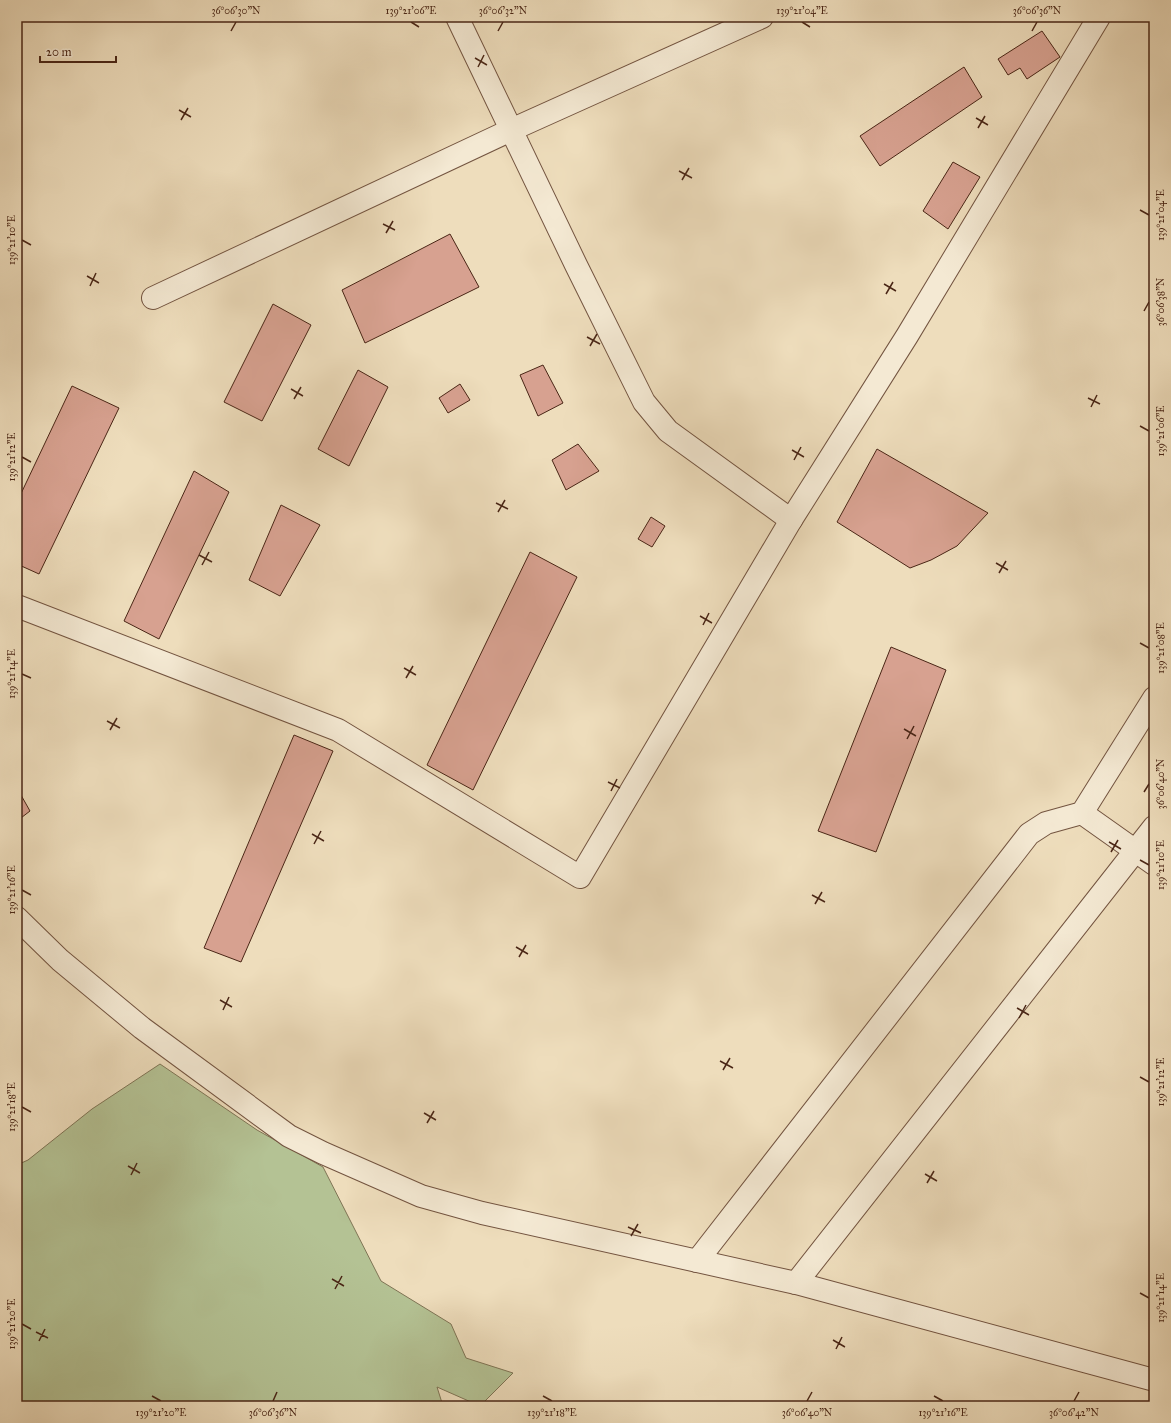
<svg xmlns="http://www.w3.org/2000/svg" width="1171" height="1423" viewBox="0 0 1171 1423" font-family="'IM FELL Great Primer',serif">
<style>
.green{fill:#b4c294;stroke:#7f7455}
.building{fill:#d7a190;stroke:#4a2616}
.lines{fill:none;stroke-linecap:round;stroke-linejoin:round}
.minor-casing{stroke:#735440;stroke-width:24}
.minor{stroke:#f4e9d3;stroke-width:22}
.ticks{fill:none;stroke:#4a2616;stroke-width:1.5}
.neatline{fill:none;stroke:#4a2616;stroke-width:1.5}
.ticks-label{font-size:10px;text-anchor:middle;fill:#4a2616}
</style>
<rect width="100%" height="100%" fill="#eeddbc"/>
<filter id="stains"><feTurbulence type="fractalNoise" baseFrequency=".005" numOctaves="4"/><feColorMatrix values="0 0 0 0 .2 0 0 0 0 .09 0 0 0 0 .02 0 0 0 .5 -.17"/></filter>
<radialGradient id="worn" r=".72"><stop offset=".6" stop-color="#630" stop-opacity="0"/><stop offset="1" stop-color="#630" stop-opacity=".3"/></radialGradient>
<path class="green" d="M160 1064 257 1130 323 1167 381 1281 451 1324 466 1358 513 1373 480 1406 437 1387 443 1406H17V1165L28 1160 92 1109Z"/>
<g class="building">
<path d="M1042 31 1060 57 1027 79 1020 68 1008 75 998 59Z"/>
<path d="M964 67 982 97 880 166 860 136Z"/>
<path d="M953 162 980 177 948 229 923 211Z"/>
<path d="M450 234 479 287 365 343 342 290Z"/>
<path d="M273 304 311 325 262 421 224 402Z"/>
<path d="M543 365 563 403 538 416 520 375Z"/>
<path d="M358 370 388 387 349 466 318 449Z"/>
<path d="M460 384 470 400 448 413 439 398Z"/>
<path d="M72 386 119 408 39 574 17 564V502Z"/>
<path d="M578 444 599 471 566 490 552 460Z"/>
<path d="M877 449 988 513 957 546 931 560 910 568 837 522Z"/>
<path d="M194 471 229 492 159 639 124 621Z"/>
<path d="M281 505 320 525 280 596 249 580Z"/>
<path d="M651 517 665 526 652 547 638 539Z"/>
<path d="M530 552 577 577 473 790 427 765Z"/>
<path d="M891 647 946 670 876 852 818 831Z"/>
<path d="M294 735 333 751 241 962 204 948Z"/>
<path d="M17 788 30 811 17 821Z"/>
</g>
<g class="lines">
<g class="minor-casing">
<g id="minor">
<path d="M457 17 576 265 644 402 668 431 791 520"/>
<path d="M153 298 511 130 762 17"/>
<path d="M17 606 338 730 580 877 791 520 907 336 1099 17"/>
<path d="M1082 813 1154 864"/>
<path d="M17 918 60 960 142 1028 289 1136 323 1153 421 1196 482 1213 796 1283 1154 1380"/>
<path d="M697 1261 1029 834 1046 823 1082 813 1154 698"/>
<path d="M796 1283 1154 827"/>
</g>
</g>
<use href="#minor" class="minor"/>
</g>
<path class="ticks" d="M411 22 419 27M802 22 810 27M231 31 236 22M498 31 503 22M1032 31 1037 22M475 58 487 65M478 67 484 55M179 110 191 117M976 118 988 125M181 120 188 108M978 128 985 116M679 171 692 178M682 180 689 168M1140 210 1149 215M383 224 395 230M386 233 393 221M22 240 31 245M87 276 99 283M884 284 896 291M90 286 96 273M886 294 893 282M1144 311 1149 302M587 337 600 344M590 346 597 334M291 389 303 396M1088 398 1100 404M294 399 301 387M1091 407 1097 395M1140 426 1149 431M792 450 804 457M22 457 31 462M794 460 801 447M496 503 508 509M498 512 505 500M199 555 212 562M996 563 1008 570M202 565 209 552M999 573 1006 561M700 616 712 623M703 625 709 613M1140 643 1149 648M404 668 416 675M22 674 31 678M406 678 413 666M107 721 120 728M904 729 916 736M110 730 117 718M907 739 914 726M608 782 620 788M611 791 617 779M1144 792 1149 784M312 834 324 841M1109 842 1121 849M314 844 321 831M1111 852 1118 840M1140 860 1149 865M22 890 31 895M812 895 825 902M815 904 822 892M516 947 528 954M519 957 526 945M220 1000 232 1007M1017 1008 1029 1015M223 1010 229 997M1019 1018 1026 1005M720 1061 733 1068M723 1070 730 1058M1140 1077 1149 1082M22 1107 31 1112M424 1113 436 1120M427 1123 434 1111M128 1166 140 1173M925 1174 937 1181M131 1175 137 1163M927 1183 934 1171M628 1227 641 1233M631 1236 638 1224M332 1279 344 1286M335 1289 342 1276M1140 1293 1149 1298M22 1324 31 1329M36 1332 48 1338M833 1340 845 1347M39 1341 45 1329M836 1349 842 1337M152 1396 161 1401M543 1396 552 1401M934 1396 943 1401M273 1401 277 1392M807 1401 812 1392M1074 1401 1079 1392"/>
<rect width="1171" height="1423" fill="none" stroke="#eeddbc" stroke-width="44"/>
<path d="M40 56v6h76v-6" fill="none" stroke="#4a2616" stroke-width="2"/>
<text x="46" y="56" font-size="12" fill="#4a2616" stroke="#f4e9d3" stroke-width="3" paint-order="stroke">20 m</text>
<rect x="22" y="22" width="1127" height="1379" class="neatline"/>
<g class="ticks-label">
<text x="236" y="14">36°06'30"N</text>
<text x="411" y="14">139°21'06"E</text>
<text x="503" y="14">36°06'32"N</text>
<text x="802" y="14">139°21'04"E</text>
<text x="1037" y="14">36°06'36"N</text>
<text transform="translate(1160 215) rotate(-90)" y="4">139°21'04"E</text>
<text transform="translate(11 240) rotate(-90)" y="4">139°21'10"E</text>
<text transform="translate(1160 302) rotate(-90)" y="4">36°06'38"N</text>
<text transform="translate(1160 431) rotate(-90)" y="4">139°21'06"E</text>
<text transform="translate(11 457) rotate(-90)" y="4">139°21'12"E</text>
<text transform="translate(1160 648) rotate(-90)" y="4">139°21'08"E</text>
<text transform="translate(11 674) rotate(-90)" y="4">139°21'14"E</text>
<text transform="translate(1160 784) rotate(-90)" y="4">36°06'40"N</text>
<text transform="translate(1160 865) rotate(-90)" y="4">139°21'10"E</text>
<text transform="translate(11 890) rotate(-90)" y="4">139°21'16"E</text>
<text transform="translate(1160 1082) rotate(-90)" y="4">139°21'12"E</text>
<text transform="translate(11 1107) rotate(-90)" y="4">139°21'18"E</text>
<text transform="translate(1160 1298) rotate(-90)" y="4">139°21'14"E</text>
<text transform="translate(11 1324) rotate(-90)" y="4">139°21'20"E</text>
<text x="161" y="1416">139°21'20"E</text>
<text x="273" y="1416">36°06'36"N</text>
<text x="552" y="1416">139°21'18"E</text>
<text x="807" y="1416">36°06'40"N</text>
<text x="943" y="1416">139°21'16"E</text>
<text x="1074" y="1416">36°06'42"N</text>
</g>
<rect width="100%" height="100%" filter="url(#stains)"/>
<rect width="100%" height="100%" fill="url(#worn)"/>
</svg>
